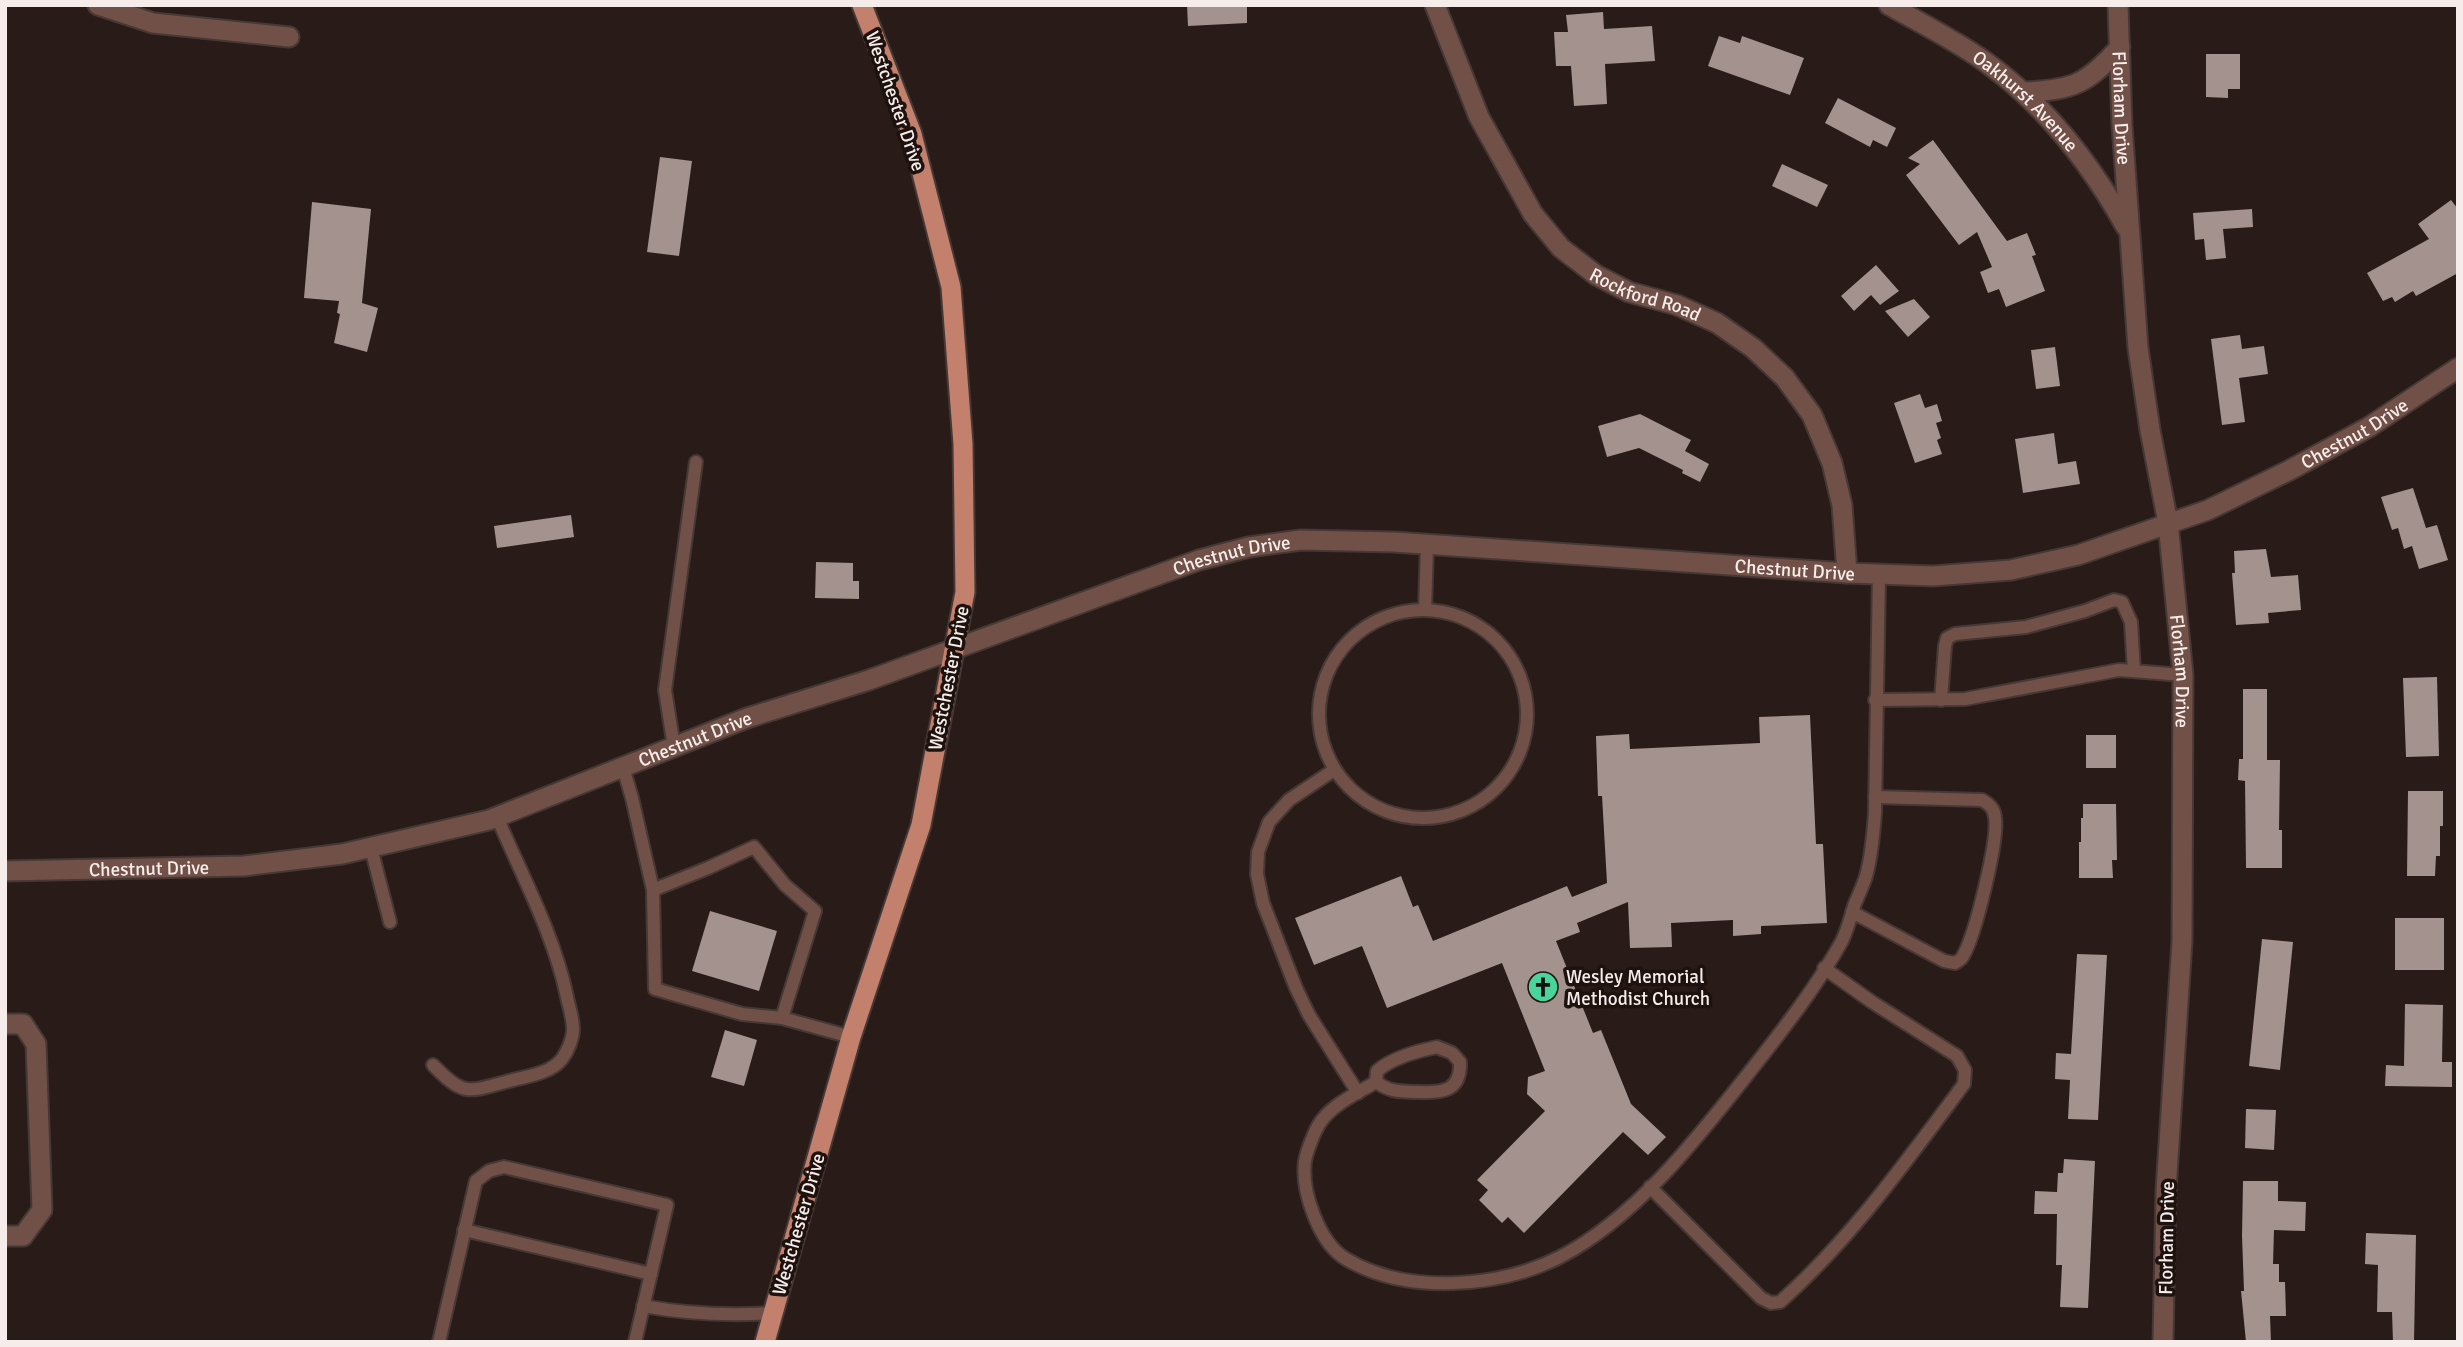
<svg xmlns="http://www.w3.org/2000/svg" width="2463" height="1347" viewBox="0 0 2463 1347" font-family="Signika,sans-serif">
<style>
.building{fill:#a3928d}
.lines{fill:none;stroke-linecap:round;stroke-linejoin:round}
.service-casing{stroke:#453835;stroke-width:16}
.minor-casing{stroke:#453835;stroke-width:23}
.tertiary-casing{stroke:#453835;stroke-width:23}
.primary-casing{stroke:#453835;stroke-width:23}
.service{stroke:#715047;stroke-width:12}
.minor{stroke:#715047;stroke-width:19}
.tertiary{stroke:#715047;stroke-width:19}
.primary{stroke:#c3816d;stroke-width:19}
.labels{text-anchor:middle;stroke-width:7;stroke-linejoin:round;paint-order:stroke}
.street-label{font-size:19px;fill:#f6edea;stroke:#1e120f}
.poi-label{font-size:19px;fill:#f6edea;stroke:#1e120f;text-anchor:start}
</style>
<rect width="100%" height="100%" fill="#281b18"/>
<g class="building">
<path d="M1187 5H1247V23L1188 26Z"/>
<path d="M1603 12 1604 29 1652 26 1655 61 1605 64 1607 104 1574 106 1571 66H1556L1554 32H1568L1566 15Z"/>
<path d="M1719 36 1740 43 1742 36 1804 58 1790 95 1708 66Z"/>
<path d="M2206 54H2240V89H2228V98L2206 97Z"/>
<path d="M1838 98 1896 128 1887 147 1873 140 1870 147 1825 123Z"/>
<path d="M1933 140 2007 241 2027 233 2036 255 2032 256 2045 291 2006 307 1999 289 1988 293 1980 272 1992 267 1977 232 1959 245 1906 175 1920 164 1908 158Z"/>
<path d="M660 157 692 161 679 256 647 252Z"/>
<path d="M1782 164 1828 185 1817 207 1772 186Z"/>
<path d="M2451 200 2458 209V273L2416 296 2413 291 2395 302 2392 297 2383 301 2367 273 2429 239 2418 224Z"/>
<path d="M312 202 371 209 362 303 378 308 367 352 334 343 340 314 337 313 339 301 304 298Z"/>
<path d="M2252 209 2253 227 2223 229 2226 258 2206 260 2204 239 2195 240 2193 213Z"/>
<path d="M1876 265 1899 291 1880 305 1871 295 1854 311 1841 296Z"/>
<path d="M1914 299 1930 317 1908 337 1885 311Z"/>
<path d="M2240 335 2242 349 2264 346 2268 374 2239 378 2245 422 2222 425 2211 339Z"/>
<path d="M2055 347 2060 386 2036 389 2031 350Z"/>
<path d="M1920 394 1925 408 1937 404 1942 421 1936 423 1941 438 1937 440 1942 454 1915 463 1894 403Z"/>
<path d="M1640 414 1691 440 1685 451 1709 464 1700 482 1682 473 1683 470 1639 448 1607 457 1598 426Z"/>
<path d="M2054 433 2058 464 2076 461 2080 484 2023 493 2015 439Z"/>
<path d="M2413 488 2426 528 2437 525 2448 560 2419 569 2412 546 2404 549 2398 528 2392 530 2381 497Z"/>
<path d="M571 515 574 537 497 548 494 526Z"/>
<path d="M2266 549 2271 577 2298 575 2301 610 2268 613 2269 623 2236 625 2232 573H2235L2234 551Z"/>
<path d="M816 562 853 563V581H859V599L815 598Z"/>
<path d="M2437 677 2439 756 2406 757 2403 678Z"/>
<path d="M2243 689H2267V760H2280L2279 830H2282V868H2246L2245 781 2238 780 2239 759H2243Z"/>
<path d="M1810 715 1816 844H1823L1827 923 1761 926V934L1733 936V920L1671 923 1672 947 1630 948 1628 902 1577 923 1580 932 1556 941 1593 1033 1601 1030 1631 1104 1666 1137 1648 1155 1623 1132 1524 1233 1508 1217 1502 1223 1479 1200 1488 1190 1477 1180 1545 1111 1527 1094 1528 1077 1545 1071 1502 963 1387 1008 1362 946 1314 965 1295 918 1401 876 1413 907 1418 905 1433 941 1567 886 1572 897 1607 883 1602 796H1598L1596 736 1629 734 1630 749 1760 743 1759 717Z"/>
<rect x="2086" y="735" width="30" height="33"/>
<path d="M2408 791H2443V826H2440V856H2436L2435 876H2407Z"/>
<path d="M2083 804H2116L2117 860H2112L2113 878H2079V842H2081V818H2083Z"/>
<path d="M710 911 777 931 759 991 692 971Z"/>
<rect x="2395" y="918" width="49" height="52"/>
<path d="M2262 939 2293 942 2280 1070 2249 1066Z"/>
<path d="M2077 954 2107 955 2098 1120 2068 1119 2070 1080 2055 1079 2056 1053 2071 1054Z"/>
<path d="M2405 1004 2443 1005 2442 1062H2452V1087L2385 1086 2386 1065 2404 1066Z"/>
<path d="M725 1030 757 1040 744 1086 711 1077Z"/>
<path d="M2246 1109 2276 1110 2274 1150 2245 1148Z"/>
<path d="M2064 1159 2095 1161 2088 1308 2060 1307 2062 1265H2056L2057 1214H2034L2035 1191 2057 1192 2058 1173H2063Z"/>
<path d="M2243 1181H2278V1201L2306 1202 2305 1231 2274 1230 2273 1264H2279V1282H2285L2286 1316H2270L2271 1342H2246L2241 1291H2244L2242 1236Z"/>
<path d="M2366 1233 2416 1235 2414 1342H2393L2392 1312H2377L2378 1265 2365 1264Z"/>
</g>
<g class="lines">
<g class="service-casing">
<g id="service">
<circle cx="1423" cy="714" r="104"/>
<path d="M1425 610 1427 545"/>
<path d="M1875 700 1965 699 2119 670 2183 675"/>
<path d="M1941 700 1945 646 1947 638 1955 634 2026 627 2085 611 2114 600 2122 602 2131 622 2134 671"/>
<path d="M674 747 665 690 696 462"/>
<path d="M623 767 632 798 653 890 655 989 742 1014 782 1018 851 1037"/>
<path d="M1334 770 1289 800 1269 822 1258 852 1257 874 1263 903 1296 988 1309 1015 1358 1093"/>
<path d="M371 848 390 922"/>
<path d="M653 890 708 868 754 847 785 885 815 911 782 1018"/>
<path d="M1852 912 1944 961 1955 963C1958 961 1962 959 1963 956 1975 936 1999 839 1995 817 1994 808 1989 804 1982 800L1875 797"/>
<path d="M1437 1047 1452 1053 1460 1062C1461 1091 1443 1093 1419 1092 1400 1091 1392 1093 1376 1082L1377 1071C1392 1058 1417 1051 1437 1047Z"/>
<path d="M433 1065C464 1097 468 1092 509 1081 527 1076 550 1074 562 1059 568 1051 573 1038 573 1029 573 1018 569 1007 567 997 554 934 522 876 497 817"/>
<path d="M1376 1082C1356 1094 1330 1105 1318 1126 1313 1135 1307 1151 1305 1161 1301 1191 1319 1243 1346 1259 1406 1295 1499 1288 1560 1257 1635 1218 1696 1140 1748 1074 1781 1032 1816 988 1842 941 1847 930 1851 917 1854 906 1858 896 1863 886 1866 876 1872 856 1873 834 1875 814L1879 574"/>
<path d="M1650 1187 1761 1298 1771 1303 1780 1302C1851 1239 1908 1159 1964 1084L1965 1070 1957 1056 1872 1002 1824 968"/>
<path d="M464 1230 651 1274"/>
<path d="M643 1306C687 1314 728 1316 773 1313"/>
<path d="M439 1342 476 1181 489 1171 504 1167 667 1205 635 1342"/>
</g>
</g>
<g class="minor-casing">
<g id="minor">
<path d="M98 5 153 23 289 37"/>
<path id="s1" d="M1435 5 1479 117 1533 214 1561 248 1596 275 1629 292 1677 305 1717 323 1753 348 1785 378 1812 415 1832 463 1842 505 1847 573"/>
<path id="s2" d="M1889 5C1922 24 1957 41 1987 63 2046 106 2091 164 2126 227"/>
<path id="s3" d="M2118 5 2122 125 2138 348 2150 430 2168 523 2183 675 2182 941 2166 1190 2163 1342"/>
<path d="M2024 92C2074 90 2087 84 2120 47"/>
<path d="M5 1024H23L36 1044 42 1210 23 1236H5"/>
</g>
</g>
<g class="tertiary-casing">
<g id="tertiary">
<path id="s4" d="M5 871 244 866 342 854 489 820 747 718 869 680 1199 560 1249 547 1301 540 1394 542 1847 573 1933 576 2011 570 2078 555 2208 510 2290 470 2369 427 2458 368"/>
</g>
</g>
<g class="primary-casing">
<path id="primary" d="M765 1342 851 1037 921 825 965 592 963 444 951 287 912 134 862 5"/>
</g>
<use href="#service" class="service"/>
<use href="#minor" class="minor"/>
<use href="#tertiary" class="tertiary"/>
<use href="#primary" class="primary"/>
</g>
<defs>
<g id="church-disc" transform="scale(1.575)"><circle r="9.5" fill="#49d49c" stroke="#1e120f"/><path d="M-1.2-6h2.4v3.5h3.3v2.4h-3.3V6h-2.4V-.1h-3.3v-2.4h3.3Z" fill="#111"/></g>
</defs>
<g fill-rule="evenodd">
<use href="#church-disc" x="1543" y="987"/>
</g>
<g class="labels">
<g class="street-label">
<text transform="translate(896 101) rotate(71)" y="7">Westchester Drive</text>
<text dy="7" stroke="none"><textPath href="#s2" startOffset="168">Oakhurst Avenue</textPath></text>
<text dy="7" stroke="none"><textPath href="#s3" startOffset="103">Florham Drive</textPath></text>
<text dy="7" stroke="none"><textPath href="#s1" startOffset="373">Rockford Road</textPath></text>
<text dy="7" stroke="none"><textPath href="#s4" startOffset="2432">Chestnut Drive</textPath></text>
<text dy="7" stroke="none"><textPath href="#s4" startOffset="1278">Chestnut Drive</textPath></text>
<text dy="7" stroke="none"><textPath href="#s4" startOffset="1844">Chestnut Drive</textPath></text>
<text dy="7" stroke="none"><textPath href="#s3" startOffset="670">Florham Drive</textPath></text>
<text transform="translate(948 678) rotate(-79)" y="7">Westchester Drive</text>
<text dy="7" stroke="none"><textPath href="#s4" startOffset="710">Chestnut Drive</textPath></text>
<text dy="7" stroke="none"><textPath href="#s4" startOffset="144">Chestnut Drive</textPath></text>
<text transform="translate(798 1224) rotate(-74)" y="7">Westchester Drive</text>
<text transform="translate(2166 1238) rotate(-89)" y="7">Florham Drive</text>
</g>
<g class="poi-label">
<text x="1566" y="983">Wesley Memorial<tspan x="1566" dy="22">Methodist Church</tspan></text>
</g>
</g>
<rect width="2463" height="1347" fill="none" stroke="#f6edea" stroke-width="14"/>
</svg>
